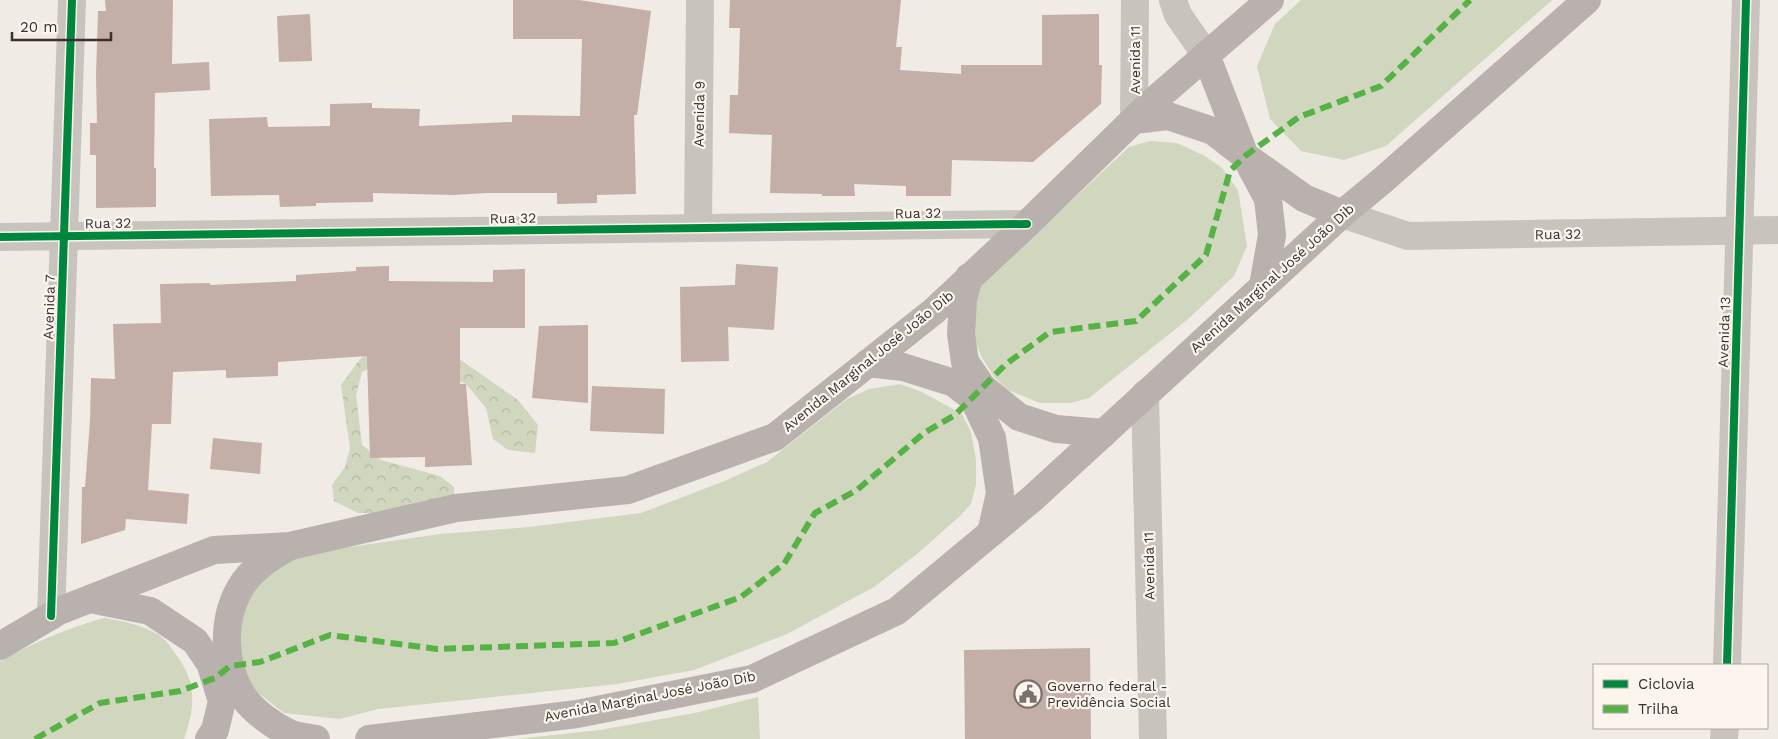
<svg xmlns="http://www.w3.org/2000/svg" width="1778" height="739" viewBox="0 0 1778 739" font-family="'Work Sans',sans-serif">
<style>
.forest{fill:url(#forest-crowns)}
.park{fill:#d1d6bf}
.building{fill:#c3afa7}
.lines{fill:none;stroke-linecap:round;stroke-linejoin:round}
.minor{stroke:#c9c3be;stroke-width:28}
.major{stroke:#b8b1ad;stroke-width:28}
.quiet{stroke:#57b246;stroke-width:6;stroke-dasharray:12 6;stroke-linecap:butt}
.cycleway-casing{stroke:#fbf5ee;stroke-width:11}
.cycleway{stroke:#00873e;stroke-width:8}
.labels{text-anchor:middle;stroke-width:4.5;stroke-linejoin:round;paint-order:stroke}
.street-label{font-size:14px;fill:#3b302b;stroke:#fbf5ee}
.poi-label{font-size:14px;fill:#3b302b;stroke:#fbf5ee;text-anchor:start}
</style>
<defs>
<pattern id="forest-crowns" width="20" height="18" patternUnits="userSpaceOnUse" patternTransform="scale(1.25)"><rect width="20" height="18" fill="#d1d6bf"/><path d="M2 6a3 3 0 1 1 6 0M12 15a3 3 0 1 1 6 0" fill="none" stroke="#b4b8a4"/></pattern>
</defs>
<rect width="100%" height="100%" fill="#f0ebe5"/>
<path class="forest" d="M364 356 458 358 518 400 538 425 535 453 508 450 493 439 486 408 466 384 419 364 387 362 362 372 356 395 362 445 381 460 440 476 454 487V494L450 500 383 513H358L334 501 332 485 345 467 350 448 341 385 360 359Z"/>
<g class="park">
<path d="M1301 0H1552L1386 146 1344 160 1301 151 1270 119 1257 66 1275 24Z"/>
<path d="M1150 141 1177 143 1205 156 1222 168 1238 190 1247 246 1234 276 1187 320 1089 398 1071 403H1040L1008 390 994 377 981 356 974 337 972 317 981 285 1129 147Z"/>
<path d="M900 384 922 392 962 414 971 432 976 460V484L971 504 960 516 917 554 874 587 787 634 694 670 617 684 378 709 340 719 284 713 252 688 238 664 237 615 261 575 286 561 336 549 440 534 529 527 641 513 722 482 767 462 847 399 869 389Z"/>
<path d="M104 618C123 621 142 625 159 635 165 639 170 646 174 652 197 681 196 705 184 739H0V661C34 643 67 628 104 618Z"/>
<path d="M758 697 760 739H516L600 730 695 713Z"/>
</g>
<g class="building">
<path d="M105 0H173L172 64 209 62 210 90 155 93 154 168H156V207L96 208V155H90V123H97L96 75 98 11H106Z"/>
<path d="M513 0H579L651 11 637 115H634L636 194 597 195V203L557 204V193H487L453 195 373 193V202L316 203V206L280 207 279 195 211 196 209 119 267 117 268 127 330 126V104L372 103V108L420 109 419 126 512 122V115L580 116 582 39H513Z"/>
<path d="M730 0H901L896 47H902L900 70 961 74V65H1042V15L1099 14V65H1102L1101 104 1033 162 952 160 951 196H906V186L854 184 855 196H822V194L770 193 772 135 729 133 730 95H738L740 28H729Z"/>
<path d="M310 14 312 61 279 62 277 16Z"/>
<path d="M736 264 778 267 774 330 728 327 729 361 681 362 680 287 735 285Z"/>
<path d="M389 266V281L493 282V270L525 269V328H460V384H466L472 465 425 467V457L370 458 367 356 278 362V376L226 378V370L173 372 171 424H152L148 490 189 494 187 524 126 519 125 530 81 544 82 487H85L90 421 91 378 115 379 113 324 161 323 160 284 210 283V285L296 281V275L356 271V267Z"/>
<path d="M588 325V403L532 398 539 326Z"/>
<path d="M592 386 665 389 664 434 590 431Z"/>
<path d="M213 438 262 443 260 474 210 469Z"/>
<path d="M1090 648 1091 739H965L964 650Z"/>
</g>
<g class="lines">
<g class="minor">
<path d="M1173 0 1178 15 1206 55"/>
<path d="M1134 120 1135 0"/>
<path d="M1342 214 1408 236 1778 230"/>
<path d="M698 228 700 0"/>
<path d="M0 237 1027 224"/>
<path d="M1145 394 1153 739"/>
<path d="M51 616 72 0"/>
<path d="M1727 665 1746 0"/>
<path d="M1724 739 1725 728"/>
</g>
<g class="major">
<path d="M1206 55 1245 156 1304 198 1342 214"/>
<path d="M1134 120 1168 116 1213 131 1245 156 1268 199 1272 235 1263 286"/>
<path d="M969 277 963 299 961 334 965 362 983 388 1019 417 1056 429 1104 433"/>
<path d="M868 363 903 367 954 383 973 398 992 438 1000 493 991 533"/>
<path d="M289 547C272 556 256 566 244 582 222 614 221 661 242 695 253 711 272 725 289 733 297 737 307 737 316 739"/>
<path d="M90 599 150 611 195 641 210 663 222 701 215 730 209 739"/>
<path d="M0 646 59 611 214 550 290 546 456 508 628 490 775 437 934 311 1027 224 1150 104 1270 0"/>
<path d="M369 739 577 714 752 679 897 611 1033 498 1342 214 1383 180 1587 0"/>
</g>
<path class="quiet" d="M35 739 100 703 180 691 215 678 230 666 260 662 330 635 437 649 614 643 741 597 784 564 815 513 857 490 924 433 955 415 1006 364 1050 332 1136 321 1206 255 1230 171 1245 156 1299 117 1381 86 1470 0"/>
<g class="cycleway-casing">
<g id="cycleway">
<path d="M0 237 1027 224"/>
<path d="M51 616 72 0"/>
<path d="M1727 665 1746 0"/>
</g>
</g>
<use href="#cycleway" class="cycleway"/>
</g>
<defs>
<g id="civic-ring" transform="scale(1.4375)"><circle r="9.5" fill="#fbf5ee" stroke="#7a716c" stroke-width="1.5"/><path d="M-.6-6.5H3V-4.5H.6V-3L4-1V1h2V6H-6V1h2V-1L-.6-3ZM-1.2 2.5V6h2.4V2.5Z" fill="#7a716c"/></g>
</defs>
<g fill-rule="evenodd">
<use href="#civic-ring" x="1028" y="694"/>
</g>
<g class="labels">
<g class="street-label">
<text transform="translate(1135 60) rotate(-90)" y="5">Avenida 11</text>
<text transform="translate(699 114) rotate(-89)" y="5">Avenida 9</text>
<text transform="translate(918 213) rotate(-1)" y="5">Rua 32</text>
<text transform="translate(513 218) rotate(-1)" y="5">Rua 32</text>
<text transform="translate(108 223) rotate(-1)" y="5">Rua 32</text>
<text transform="translate(1558 234) rotate(-1)" y="5">Rua 32</text>
<text transform="translate(1272 278) rotate(-42)" y="5">Avenida Marginal José João Dib</text>
<text transform="translate(49 307) rotate(-88)" y="5">Avenida 7</text>
<text transform="translate(1724 332) rotate(-88)" y="5">Avenida 13</text>
<text transform="translate(868 361) rotate(-39)" y="5">Avenida Marginal José João Dib</text>
<text transform="translate(1149 566) rotate(-91)" y="5">Avenida 11</text>
<text transform="translate(650 696) rotate(-11)" y="5">Avenida Marginal José João Dib</text>
</g>
<g class="poi-label">
<text x="1047" y="691">Governo federal -<tspan x="1047" dy="16">Previdência Social</tspan></text>
</g>
</g>
<rect x="1593" y="664" width="175" height="65" fill="#fbf5ee" stroke="#aea6a0"/>
<rect x="1603" y="680" width="25" height="8" fill="#00873e" stroke="#aea6a0"/>
<text x="1638" y="689" font-size="15" fill="#3b302b">Ciclovia</text>
<rect x="1603" y="705" width="25" height="8" fill="#57b246" stroke="#aea6a0"/>
<text x="1638" y="714" font-size="15" fill="#3b302b">Trilha</text>
<path d="M12 32v8h99v-8" fill="none" stroke="#3b302b" stroke-width="2.5"/>
<text x="20" y="32" font-size="15" fill="#3b302b" stroke="#fbf5ee" stroke-width="4" paint-order="stroke">20 m</text>
</svg>
